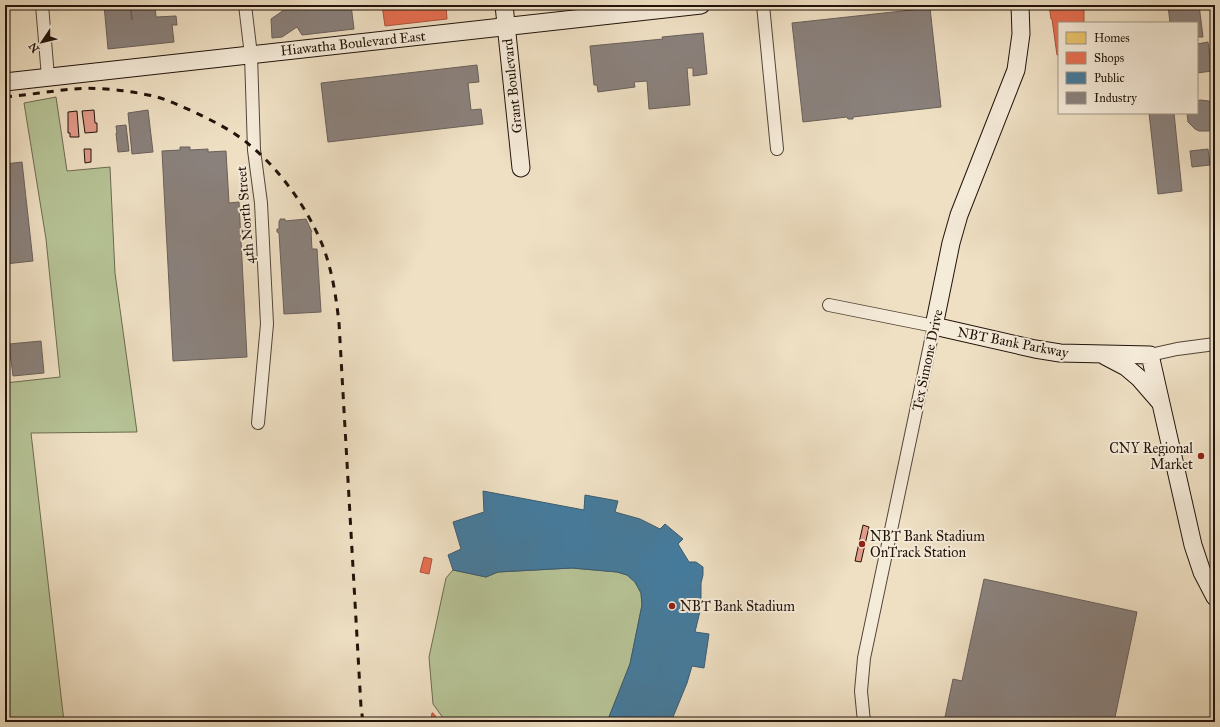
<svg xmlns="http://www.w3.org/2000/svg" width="1220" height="727" viewBox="0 0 1220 727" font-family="'IM FELL Great Primer',serif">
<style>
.green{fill:#b6c396;stroke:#6c6b50}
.homes{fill:#e9c46a;stroke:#ad8f4d}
.shops{fill:#e76f51;stroke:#ac533c}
.public{fill:#457b9d;stroke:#3a5c71}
.industry{fill:#8a817c;stroke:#6a605a}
.building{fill:#e29a8b;stroke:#21130a}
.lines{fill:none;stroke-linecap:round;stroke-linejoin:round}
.street-casing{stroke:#544638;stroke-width:14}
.secondary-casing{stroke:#21130a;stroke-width:19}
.street{stroke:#f5ebd9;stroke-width:12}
.secondary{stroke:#f5ebd9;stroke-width:17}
.rail{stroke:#21130a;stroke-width:3;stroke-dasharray:7 7;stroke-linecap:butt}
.poi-dot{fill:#8f2418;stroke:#f5ebd9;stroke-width:1.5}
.labels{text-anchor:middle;stroke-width:4;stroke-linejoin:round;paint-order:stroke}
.street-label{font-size:14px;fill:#21130a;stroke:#f5ebd9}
.poi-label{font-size:14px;fill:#21130a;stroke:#f5ebd9;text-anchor:start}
</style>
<rect width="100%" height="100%" fill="#efe0c4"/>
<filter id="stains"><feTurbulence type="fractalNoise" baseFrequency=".005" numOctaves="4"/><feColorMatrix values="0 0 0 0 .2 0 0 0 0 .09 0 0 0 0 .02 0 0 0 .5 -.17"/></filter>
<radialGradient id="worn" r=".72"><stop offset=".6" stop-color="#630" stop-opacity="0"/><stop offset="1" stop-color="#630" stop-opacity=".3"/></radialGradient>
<g class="green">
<path d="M56 97 67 171 110 167 115 273 137 432 31 433 64 722H6L5 712V383L60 377 46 239 24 103Z"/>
<path d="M572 568 617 572 627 575 635 582 641 593 642 605 630 664 607 722H446L433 704 429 657 446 578 453 570 486 577 498 572Z"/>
</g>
<path class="homes" d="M529 5H544H541V8L529 9Z"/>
<g class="shops">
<path d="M382 5H446L447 19 385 26Z"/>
<path d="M1049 5H1084V23H1059V55H1057L1052 19H1051Z"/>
<path d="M424 557 432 559 429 574 420 572Z"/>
<path d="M432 713H433L440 722H433L431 720Z"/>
</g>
<path class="public" d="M483 491 584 510 585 495 618 501 615 512 640 519 660 529 665 524 683 539 678 544 689 562H696L703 567V575L701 583V607L695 632 709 634 704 668 692 666 687 683 671 722H607L630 664 642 605 641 593 635 582 627 575 617 572 572 568 498 572 486 577 453 570 448 555 461 549 453 522 484 512Z"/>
<g class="industry">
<path d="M104 5H130L132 20 131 9 141 8 140 5H147V8L155 7 156 17 176 16 177 25H172L174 42 108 49Z"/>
<path d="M269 5H277L270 10Z"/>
<path d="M291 5H351L354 29 302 35 297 27 282 37 272 38 271 19Z"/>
<path d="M1168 5H1199L1203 37H1197V23H1170Z"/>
<path d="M930 8 941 107 853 117V119H848L847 117 803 122 792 23Z"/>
<path d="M703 33 707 74 693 76V68H687L690 105 649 109 647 81 634 82 635 87 598 92 597 85H594L590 46 663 39 662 37Z"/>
<path d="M1208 42 1212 71 1197 73V44Z"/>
<path d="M477 65 479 82 468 83 471 110 481 109 483 124 328 142 321 83Z"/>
<path d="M1200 100 1209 101 1215 105V126L1209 131H1199L1195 129 1188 122 1187 113H1197V101Z"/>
<path d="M148 110 153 152 132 154 128 113Z"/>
<path d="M1149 113H1174L1182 191 1158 194Z"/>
<path d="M126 125 129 151 118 152 116 133H117L116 126Z"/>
<path d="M180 147H190V150L208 149V152L226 151 229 203 239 202 247 357 173 361 162 151 180 150Z"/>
<path d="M1208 149 1210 165 1192 167 1190 151Z"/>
<path d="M22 162 33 261 5 264V164Z"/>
<path d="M280 219H285V221L306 219 312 232H311L312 249H317L321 312 284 314 279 233 277 232V229H279V221H280Z"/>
<path d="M41 341 44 373 13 376 9 344Z"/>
<path d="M984 579 1137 612 1114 722H944L953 679 962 681Z"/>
</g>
<g class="building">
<path d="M94 110 95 123H97V132L85 133 82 111Z"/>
<path d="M77 111 79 137H70V133H68V112Z"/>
<path d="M84 149H91V162L85 163Z"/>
<path d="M863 525 869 527 861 562 855 561Z"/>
</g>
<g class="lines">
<g class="street-casing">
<g id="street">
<path d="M42 5 48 77"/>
<path d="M245 5 251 55 254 150 261 203 267 324 258 423"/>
<path d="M763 5 777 149"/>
<path d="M829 305 934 326 864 658 861 691 864 722"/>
<path d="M1150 355 1177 349 1215 344"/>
</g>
</g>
<g class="secondary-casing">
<g id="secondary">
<path d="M504 5 521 168"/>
<path d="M1020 5 1021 34 1016 70 959 215 951 243 934 326 1035 349 1060 353 1150 355 1193 545 1202 572 1215 597"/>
<path d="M5 82 701 5"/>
<path d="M1105 356 1126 367 1139 378 1159 401"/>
</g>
</g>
<use href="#street" class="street"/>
<use href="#secondary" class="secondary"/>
<path class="rail" d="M5 97C28 95 51 91 74 89 92 87 125 90 143 94 162 97 174 103 192 111 205 117 219 124 232 132 271 157 304 201 322 244 332 269 336 296 339 323L361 707 363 722"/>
</g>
<g class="poi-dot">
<circle cx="1201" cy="456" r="4"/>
<circle cx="862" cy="544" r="4"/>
<circle cx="672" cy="606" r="4"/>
</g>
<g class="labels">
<g class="street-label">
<text transform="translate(353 43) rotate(-6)" y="5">Hiawatha Boulevard East</text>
<text transform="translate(512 86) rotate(-96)" y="5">Grant Boulevard</text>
<text transform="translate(245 215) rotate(-95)" y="5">4th North Street</text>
<text transform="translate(1013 342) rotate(11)" y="5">NBT Bank Parkway</text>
<text transform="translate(927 360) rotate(-78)" y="5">Tex Simone Drive</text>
</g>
<g class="poi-label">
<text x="1193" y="453" text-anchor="end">CNY Regional<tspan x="1193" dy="16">Market</tspan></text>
<text x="870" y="541">NBT Bank Stadium<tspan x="870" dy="16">OnTrack Station</tspan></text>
<text x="680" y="611">NBT Bank Stadium</text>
</g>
</g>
<rect width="1220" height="727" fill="none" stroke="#efe0c4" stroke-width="20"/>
<rect x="6" y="6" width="1208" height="715" fill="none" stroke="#21130a" stroke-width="2"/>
<rect x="10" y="10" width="1200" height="707" fill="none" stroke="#21130a"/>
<rect x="1058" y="22" width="140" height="92" fill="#f5ebd9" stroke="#a09586"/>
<rect x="1066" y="32" width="20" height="12" fill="#e9c46a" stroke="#a09586"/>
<text x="1094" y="42" font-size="12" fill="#21130a">Homes</text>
<rect x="1066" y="52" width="20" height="12" fill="#e76f51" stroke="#a09586"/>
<text x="1094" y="62" font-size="12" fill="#21130a">Shops</text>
<rect x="1066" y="72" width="20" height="12" fill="#457b9d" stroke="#a09586"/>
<text x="1094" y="82" font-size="12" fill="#21130a">Public</text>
<rect x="1066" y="92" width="20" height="12" fill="#8a817c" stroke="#a09586"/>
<text x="1094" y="102" font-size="12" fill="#21130a">Industry</text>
<g transform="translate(42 42) rotate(235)" stroke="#f5ebd9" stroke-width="3" paint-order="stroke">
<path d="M0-3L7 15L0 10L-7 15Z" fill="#21130a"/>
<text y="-6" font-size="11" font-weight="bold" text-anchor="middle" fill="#21130a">N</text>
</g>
<rect width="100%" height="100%" filter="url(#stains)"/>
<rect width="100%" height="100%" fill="url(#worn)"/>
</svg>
